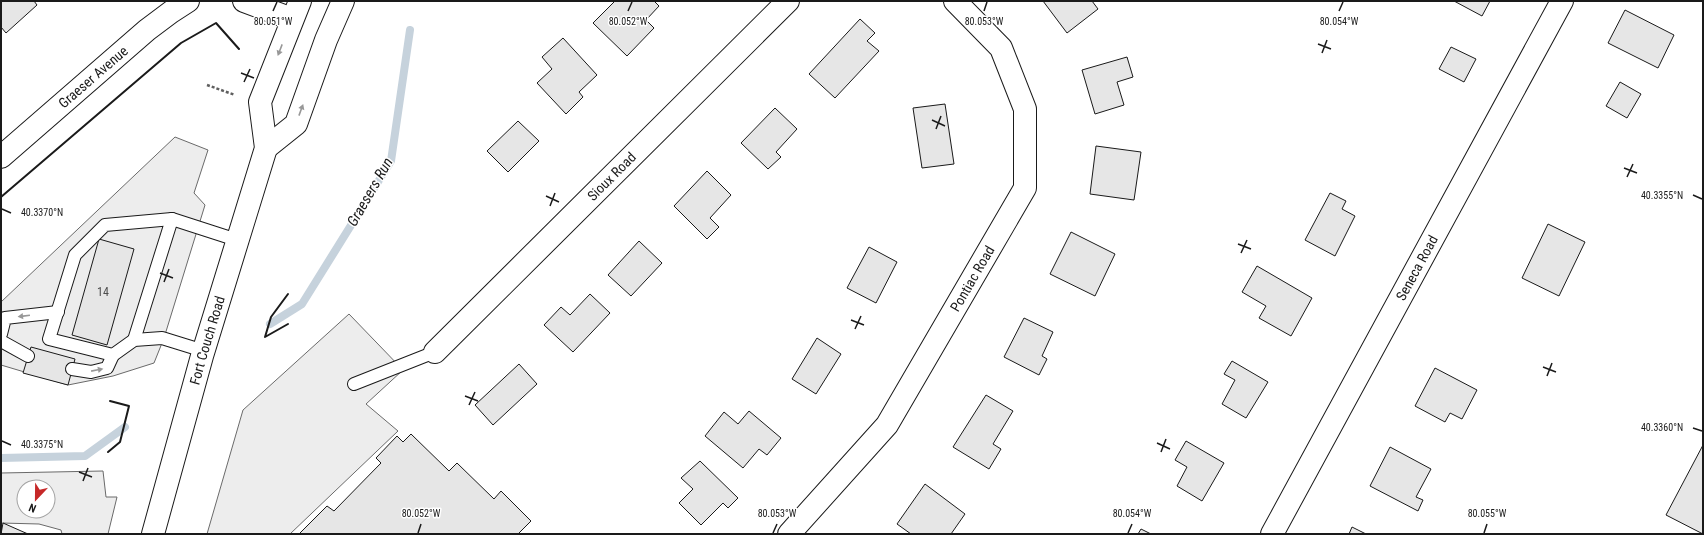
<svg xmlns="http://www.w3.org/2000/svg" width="1704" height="535" viewBox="0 0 1704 535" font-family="'Roboto Condensed',sans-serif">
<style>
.parking{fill:#ededed;stroke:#6a6a6a;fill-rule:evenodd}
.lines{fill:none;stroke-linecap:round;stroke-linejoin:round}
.stream{stroke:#c6d2dc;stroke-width:8}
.building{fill:#e6e6e6;stroke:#1a1a1a}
.service-casing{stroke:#1a1a1a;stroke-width:14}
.minor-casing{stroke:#1a1a1a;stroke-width:24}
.tertiary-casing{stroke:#1a1a1a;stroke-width:24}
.path{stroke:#5f5f5f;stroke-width:2.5;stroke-dasharray:3 2;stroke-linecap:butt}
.service{stroke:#fff;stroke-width:12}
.minor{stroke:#fff;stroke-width:22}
.tertiary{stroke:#fff;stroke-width:22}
.wall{stroke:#1a1a1a;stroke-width:2}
.oneway{fill:#989898}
.ticks{fill:none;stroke:#1a1a1a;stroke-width:1.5}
.labels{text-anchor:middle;stroke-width:3;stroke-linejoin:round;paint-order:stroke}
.number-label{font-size:12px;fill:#4d4d4d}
.street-label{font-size:14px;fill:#1a1a1a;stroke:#fff}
.water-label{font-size:15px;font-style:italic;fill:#1a1a1a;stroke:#fff}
.ticks-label{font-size:10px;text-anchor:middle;fill:#1a1a1a;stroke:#fff;stroke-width:3;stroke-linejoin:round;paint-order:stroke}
</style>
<rect width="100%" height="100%" fill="#fff"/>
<g class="parking">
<path d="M175 137 208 150 194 193 205 205 164 338 154 363 113 376 68 385 1 365V302Z"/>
<path d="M349 314 403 370 366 404 398 431 290 534H207L243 410Z"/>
<path d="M103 471 106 497H117L108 534H62L61 530 39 524 1 523V473ZM24 487H48V511H24Z"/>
</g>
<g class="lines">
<g class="stream">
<path d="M270 324 302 304 391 161 410 30"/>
<path d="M1 458 85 456 125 427"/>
</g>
</g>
<g class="building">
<path d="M1 1H34L37 5 6 33 1 27Z"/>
<path d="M615 1H654L659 6 646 20 654 28 627 56 593 23Z"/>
<path d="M1043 1H1092L1098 9 1067 33Z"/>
<path d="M1454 1H1490L1482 16Z"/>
<path d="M1625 10 1674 35 1658 68 1608 43Z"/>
<path d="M860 19 875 33 867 41 879 51 835 98 809 74Z"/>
<path d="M563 38 597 75 579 92 583 97 566 114 537 83 552 69 542 57Z"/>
<path d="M1451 47 1476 59 1464 82 1439 69Z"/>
<path d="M1127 57 1133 77 1117 82 1124 105 1095 114 1082 70Z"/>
<path d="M1620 82 1641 94 1627 118 1606 106Z"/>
<path d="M945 104 954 164 922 168 913 108Z"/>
<path d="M775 108 797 129 776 152 781 157 768 169 741 143Z"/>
<path d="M518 121 539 141 508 172 487 151Z"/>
<path d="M1096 146 1141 152 1134 200 1090 194Z"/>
<path d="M707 171 731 195 710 218 719 227 707 239 674 206Z"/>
<path d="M1330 193 1346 201 1342 209 1355 216 1335 256 1305 240Z"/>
<path d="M1548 224 1585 242 1559 296 1522 278Z"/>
<path d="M1071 232 1115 254 1095 296 1050 274Z"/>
<path d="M99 239 134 249 107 345 72 335Z"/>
<path d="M639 241 662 263 631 296 608 275Z"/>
<path d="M869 247 897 262 876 303 847 288Z"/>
<path d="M1257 266 1312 298 1291 336 1259 318 1266 306 1242 292Z"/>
<path d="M590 294 610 313 573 352 544 325 561 307 570 315Z"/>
<path d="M1024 318 1053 332 1042 356 1047 359 1039 375 1004 357Z"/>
<path d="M817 338 841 354 816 394 792 379Z"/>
<path d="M31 347 75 359 68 385 23 373Z"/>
<path d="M1232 361 1268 382 1246 418 1222 404 1235 380 1224 374Z"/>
<path d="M519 364 537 384 493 425 475 405Z"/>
<path d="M1435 368 1477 390 1462 419 1450 413 1445 422 1415 406Z"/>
<path d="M986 395 1013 411 993 444 1001 449 989 469 953 447Z"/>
<path d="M749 411 781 438 767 455 759 449 743 468 705 436 724 412 738 424Z"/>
<path d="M411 434 449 471 457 463 494 499 501 491 531 521 518 534H299L327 506 334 511 381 463 376 458 397 436 403 442Z"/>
<path d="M1186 441 1224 463 1202 501 1177 486 1187 467 1175 460Z"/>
<path d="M1703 445V534L1666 515Z"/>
<path d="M1390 447 1431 469 1416 497 1423 500 1418 511 1370 486Z"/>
<path d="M700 461 738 498 728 508 723 503 701 525 679 503 693 489 681 478Z"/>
<path d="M925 484 965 514 951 534H911L897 524Z"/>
<path d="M3 523 28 534H1Z"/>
<path d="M1352 527 1366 534H1349Z"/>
<path d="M1141 529 1151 534H1138Z"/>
</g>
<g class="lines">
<g class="service-casing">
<g id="service">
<path d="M1 334 5 318 58 312"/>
<path d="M134 340 172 219"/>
<path d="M1 341 28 356"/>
<path d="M204 351 162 338 134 340 113 355 49 339 75 255 105 225 172 219 237 240"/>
<path d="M72 369 91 372 107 368 113 355"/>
<path d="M354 384 435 352"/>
</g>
</g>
<g class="minor-casing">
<g id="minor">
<path d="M244 1 292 19"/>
<path id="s1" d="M1 157 147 30 171 12 188 1"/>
<path id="s2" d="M435 352 788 1"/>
<path id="s3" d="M789 534 887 425 1025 188V109L1001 48 955 1"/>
<path id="s4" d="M1272 534 1562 1"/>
</g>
</g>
<g class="tertiary-casing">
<g id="tertiary">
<path d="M266 148 296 124 326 40 343 1"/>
<path id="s5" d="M153 534 202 356 266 148 260 102 300 1"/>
</g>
</g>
<path class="path" d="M207 85 235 95"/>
<use href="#service" class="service"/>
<use href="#minor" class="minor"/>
<use href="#tertiary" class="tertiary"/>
<g class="wall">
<path d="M1 197 181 43 216 23 239 49"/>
<path d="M288 294 271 317 265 337 288 324"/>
<path d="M108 452 120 442 129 406 110 401"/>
</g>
</g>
<defs><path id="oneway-solid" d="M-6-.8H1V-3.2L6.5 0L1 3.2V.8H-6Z"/></defs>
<g class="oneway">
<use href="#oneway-solid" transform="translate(280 50) rotate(111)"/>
<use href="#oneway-solid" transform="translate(301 110) rotate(-70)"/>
<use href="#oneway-solid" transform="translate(24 316) rotate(173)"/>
<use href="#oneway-solid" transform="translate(97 370) rotate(-11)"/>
</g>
<path class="ticks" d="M273 11 277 2M628 11 632 2M984 11 987 2M1339 11 1343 2M1318 44 1331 49M1322 53 1327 40M241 73 254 78M244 82 250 69M932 120 945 126M936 129 941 116M1624 168 1637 173M1627 177 1633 164M1693 195 1702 199M546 196 559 202M550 206 555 193M2 209 11 213M1238 244 1251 249M1241 253 1247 240M160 273 173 278M164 282 169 269M851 320 864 325M855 329 861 316M1543 367 1556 372M1547 376 1552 363M465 396 478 401M469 405 475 392M1693 428 1702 431M2 441 11 445M1157 443 1170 449M1161 452 1166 439M79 472 92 477M83 481 88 468M418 533 421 524M773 533 777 524M1128 533 1132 524M1484 533 1487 524"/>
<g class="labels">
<g class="number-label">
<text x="103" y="296">14</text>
</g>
<g class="street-label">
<text dy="5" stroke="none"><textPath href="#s1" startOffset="122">Graeser Avenue</textPath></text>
<text dy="5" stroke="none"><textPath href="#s2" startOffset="249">Sioux Road</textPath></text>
<text dy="5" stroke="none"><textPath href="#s4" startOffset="303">Seneca Road</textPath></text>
<text dy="5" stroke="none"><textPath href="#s3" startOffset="316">Pontiac Road</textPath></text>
<text dy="5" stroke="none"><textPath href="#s5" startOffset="201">Fort Couch Road</textPath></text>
</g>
<g class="water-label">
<text transform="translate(370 192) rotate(-60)" y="5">Graesers Run</text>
</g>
</g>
<g class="ticks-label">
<text x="273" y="25">80.051°W</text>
<text x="628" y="25">80.052°W</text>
<text x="984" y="25">80.053°W</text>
<text x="1339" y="25">80.054°W</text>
<text x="1662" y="199">40.3355°N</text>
<text x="42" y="216">40.3370°N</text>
<text x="1662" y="431">40.3360°N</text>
<text x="42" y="448">40.3375°N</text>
<text x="421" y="517">80.052°W</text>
<text x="777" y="517">80.053°W</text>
<text x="1132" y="517">80.054°W</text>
<text x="1487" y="517">80.055°W</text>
</g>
<rect width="1704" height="535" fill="none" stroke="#1a1a1a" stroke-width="4"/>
<g transform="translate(36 499) rotate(202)"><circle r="19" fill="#ffffff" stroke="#a3a3a3"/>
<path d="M0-3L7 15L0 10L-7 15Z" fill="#c62828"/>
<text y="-6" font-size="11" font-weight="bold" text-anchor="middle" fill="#1a1a1a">N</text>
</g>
</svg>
